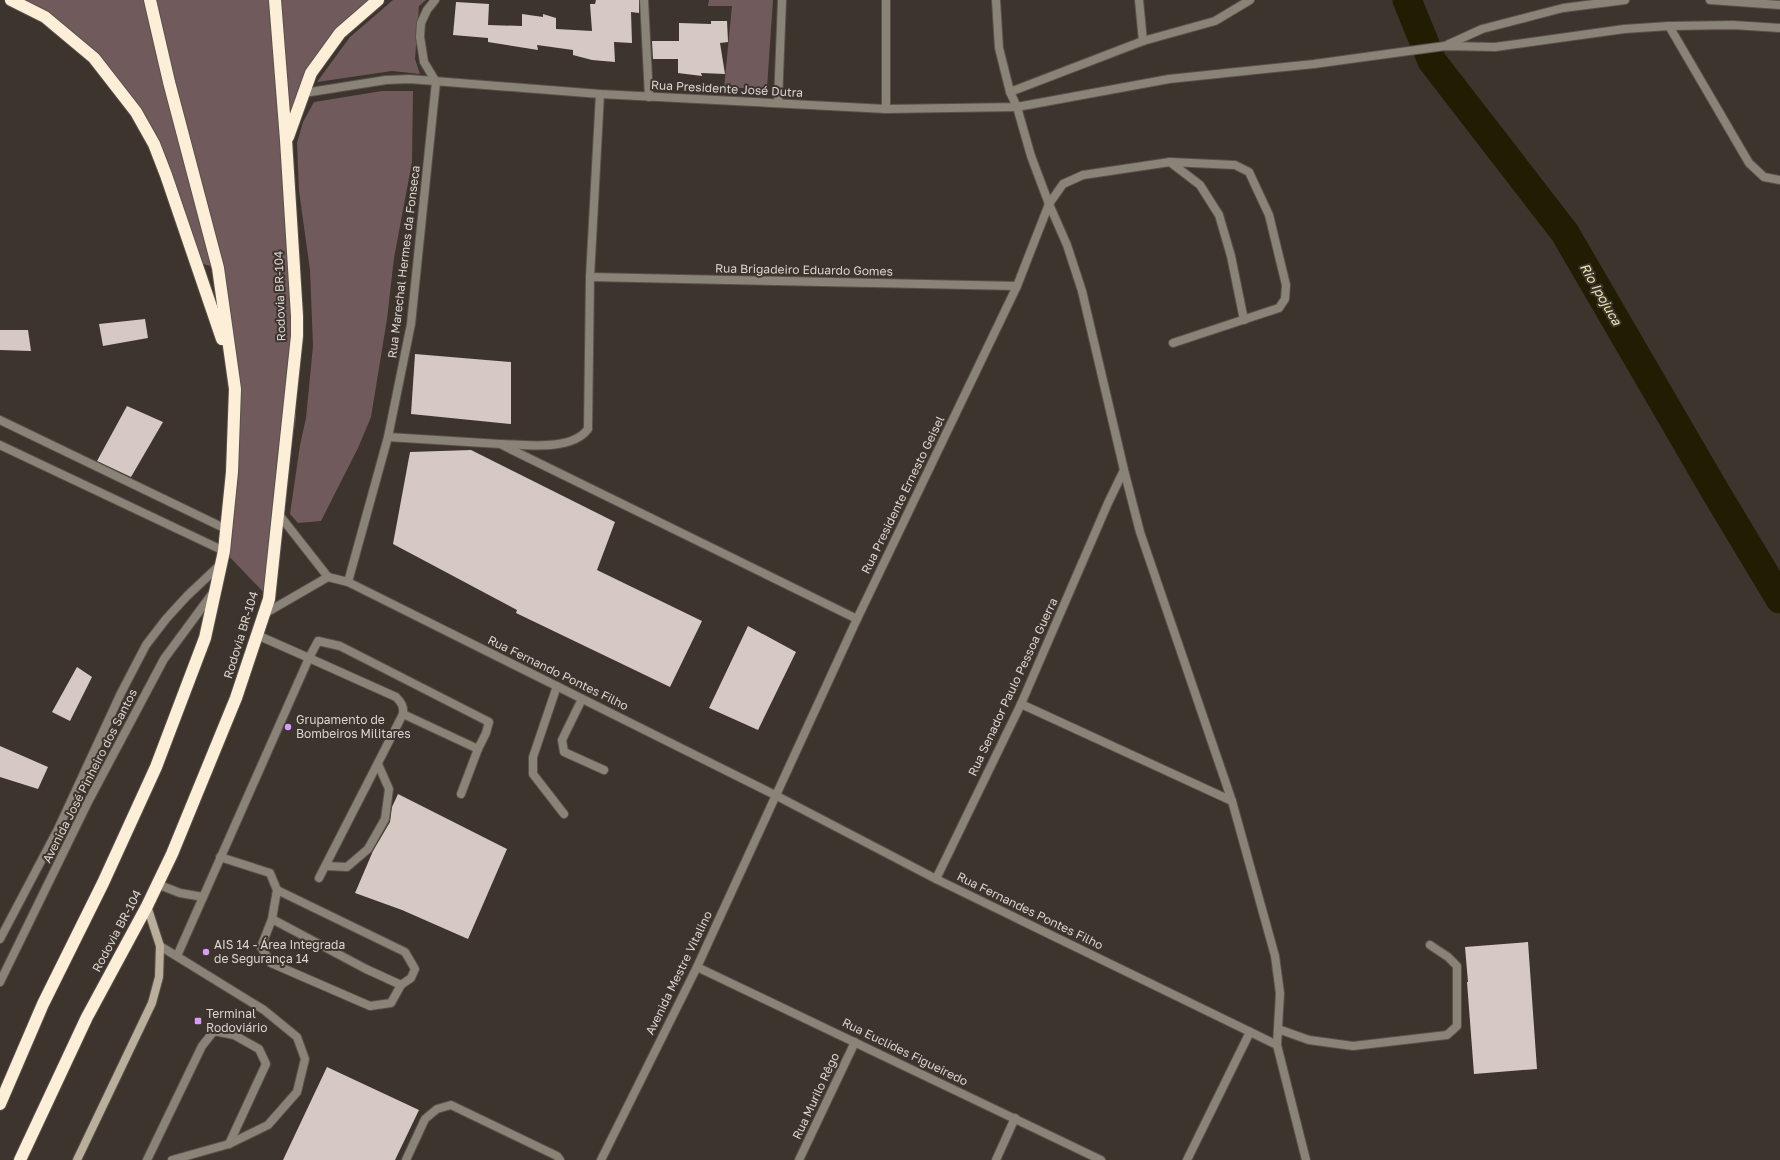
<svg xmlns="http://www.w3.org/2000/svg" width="1780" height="1160" viewBox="0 0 1780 1160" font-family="'Golos Text',sans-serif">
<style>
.green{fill:#705a5b}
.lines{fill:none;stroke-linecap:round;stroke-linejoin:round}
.river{stroke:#211d03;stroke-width:29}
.building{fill:#d6c8c3}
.lane-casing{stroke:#59514b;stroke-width:10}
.street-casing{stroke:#59514b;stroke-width:10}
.secondary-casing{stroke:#59514b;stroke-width:10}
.highway-casing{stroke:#59514b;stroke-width:14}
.lane{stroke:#8a8377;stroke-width:8}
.street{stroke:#8a8377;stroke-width:8}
.secondary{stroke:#baaf9b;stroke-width:8}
.highway{stroke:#fdefd7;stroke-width:12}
.poi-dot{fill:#d79bf9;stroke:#3c342d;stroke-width:1.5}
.labels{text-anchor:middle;stroke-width:4;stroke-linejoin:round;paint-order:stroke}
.street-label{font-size:12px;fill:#dbd5d1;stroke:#3c342d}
.poi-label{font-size:12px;fill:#dbd5d1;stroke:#3c342d;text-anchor:start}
.water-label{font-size:13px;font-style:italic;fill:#ede7ad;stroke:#3c342d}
</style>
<rect width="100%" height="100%" fill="#3c342d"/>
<g class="green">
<path d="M11 0H378L311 73 287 138 297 336 296 418 268 597 224 551 231 366 214 267 196 262 154 144 93 58Z"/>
<path d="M393 0H426L419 6 415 59 420 74 392 71 317 82 350 37Z"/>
<path d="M709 0H773L767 88H724L732 6H708Z"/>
<path d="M382 91H413L412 162 394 258 387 319 371 417 358 448 321 521 298 523 290 514 300 445 306 418 313 346 310 270 299 191 297 143 303 122 314 102Z"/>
</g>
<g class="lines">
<path class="river" d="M1407 0 1432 61 1565 233 1715 491 1780 599"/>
</g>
<g class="building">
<path d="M596 0H639V13L631 12 632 43 614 42 615 62 592 60 573 55V50L537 45 538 50 488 42V38L453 35 456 2 489 4 488 25 522 26V14L543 17V14L556 18V29L592 31 590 4H595Z"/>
<path d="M711 21H727L728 42 720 43 725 74 701 73 702 76 678 73V59H653L652 41H679V23L711 24Z"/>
<path d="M145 319 148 338 103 346 99 324Z"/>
<path d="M0 330H28L31 351 0 350Z"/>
<path d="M415 354 511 362V424L411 414Z"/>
<path d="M127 406 163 422 131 477 97 461Z"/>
<path d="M471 450 615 522 597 570 702 621 670 687 516 613 517 610 393 544 410 452Z"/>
<path d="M748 626 796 652 758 730 709 708Z"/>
<path d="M77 667 92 677 70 721 52 712Z"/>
<path d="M0 746 48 767 38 789 0 777Z"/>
<path d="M398 794 507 849 468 939 402 910 355 893 373 851 390 822 392 807Z"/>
<path d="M1528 942 1537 1069 1474 1074 1467 982H1468L1465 947Z"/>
<path d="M327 1067 419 1110 395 1160H283Z"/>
</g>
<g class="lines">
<g class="lane-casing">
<g id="lane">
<path d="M1170 162 1200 185 1219 215 1231 256 1244 320"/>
<path d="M1049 204 1063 184 1083 175 1170 162 1235 165 1249 172 1269 215 1286 285 1285 299 1279 308 1173 343"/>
<path d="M257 635 309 658 318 641 340 646 489 722 486 733 478 749"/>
<path d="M557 686 533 757V774L564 814"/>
<path d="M582 699 562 740 564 752 604 770"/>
<path d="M403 714 478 749 461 794"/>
<path d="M220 857 270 873 277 890 272 919 261 947 271 963 370 1006 391 1003 401 985 366 969 272 919"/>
<path d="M326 866 347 867 368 849 385 819 389 789 378 764"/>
<path d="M157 884 180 893 203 897"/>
<path d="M277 890 405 952 415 969 411 978 401 985"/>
<path d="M160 946 264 1010 297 1037 305 1059 297 1092 268 1125 229 1144 172 1160"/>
<path d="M177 956 309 658 396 697C401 702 404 706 403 714L319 878"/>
<path d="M147 1160 202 1046 214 1031 234 1035 259 1049 266 1064 229 1144"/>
<path d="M406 1160 425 1119 437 1109 451 1105 557 1156 560 1160"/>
</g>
</g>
<g class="street-casing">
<g id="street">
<path d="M435 0 427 10 421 23 420 37 424 62 436 82"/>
<path d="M644 0 649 97"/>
<path d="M1139 0 1143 41"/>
<path d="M1710 0 1780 5"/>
<path d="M1669 26 1749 163 1764 177 1780 180"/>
<path d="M1447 45 1482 29 1563 8 1625 0"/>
<path d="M1010 92 1143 41 1215 21 1250 0"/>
<path d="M304 93 386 80 409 79 600 94 886 109 1017 107 1169 79 1314 64 1445 46 1495 47 1624 29 1669 26 1733 25 1780 28"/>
<path d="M778 102 782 0"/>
<path d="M886 109V0"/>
<path d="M590 277 1017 286"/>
<path d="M0 420 226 529"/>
<path d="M388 437 500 444 857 619"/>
<path d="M502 444C527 445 572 451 588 429L590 277 600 94"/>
<path d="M0 445 224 551"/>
<path d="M1124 470 1140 532 1232 801"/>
<path d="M277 512 328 577"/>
<path d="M328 577 348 582 775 795 936 879 1277 1045"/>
<path d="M348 582 388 437 411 324 436 82"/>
<path d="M264 614 328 577"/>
<path d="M1021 704 1232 801 1275 956 1280 993 1277 1045 1306 1160"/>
<path d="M936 879 1021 704 1108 503 1124 470 1082 291 1067 245 1049 204 1031 156 1017 107 1010 92 999 48 996 0"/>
<path d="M0 939 58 829 121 693 146 645 166 619 187 596 221 564"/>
<path d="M697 967 1101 1160"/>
<path d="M0 982 88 802 164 659 212 594"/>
<path d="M1278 1029 1309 1040 1353 1046 1447 1035 1457 1026V966L1448 957 1430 945"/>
<path d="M601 1160 697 967 857 619 1017 286 1049 204"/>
<path d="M799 1160 855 1042"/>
<path d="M996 1160 1015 1118"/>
<path d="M1187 1160 1250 1032"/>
</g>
</g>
<g class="secondary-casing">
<path id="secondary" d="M77 1160 152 1003 159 977 160 946 147 906"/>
</g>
<g class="highway-casing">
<g id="highway">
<path d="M11 0 45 17 94 58 136 112 154 144 166 175 222 339"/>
<path d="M288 137 311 73 340 33 378 0"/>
<path d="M0 1104 43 1004 103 883 156 767 205 638 224 551 232 472 235 389 218 268 169 82 150 0"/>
<path d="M20 1160 87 1017 147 906 172 854 236 698 269 599 297 336V316L286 140 275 0"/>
</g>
</g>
<use href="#lane" class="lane"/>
<use href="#street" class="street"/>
<use href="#secondary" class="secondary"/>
<use href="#highway" class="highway"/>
</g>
<g class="poi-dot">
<circle cx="288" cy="727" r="4"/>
<circle cx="206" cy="952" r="4"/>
<rect x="194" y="1017" width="8" height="8" rx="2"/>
</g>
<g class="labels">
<g class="street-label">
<text transform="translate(727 89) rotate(3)" y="4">Rua Presidente José Dutra</text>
<text transform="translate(404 262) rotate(-83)" y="4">Rua Marechal Hermes da Fonseca</text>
<text transform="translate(804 270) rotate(1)" y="4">Rua Brigadeiro Eduardo Gomes</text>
<text transform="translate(280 296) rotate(-92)" y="4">Rodovia BR-104</text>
<text transform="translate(903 495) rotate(-64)" y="4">Rua Presidente Ernesto Geisel</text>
<text transform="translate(241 635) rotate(-73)" y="4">Rodovia BR-104</text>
<text transform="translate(558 673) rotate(26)" y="4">Rua Fernando Pontes Filho</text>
<text transform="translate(1013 687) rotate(-65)" y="4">Rua Senador Paulo Pessoa Guerra</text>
<text transform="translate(90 776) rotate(-63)" y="4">Avenida José Pinheiro dos Santos</text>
<text transform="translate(1030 911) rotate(26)" y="4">Rua Fernandes Pontes Filho</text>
<text transform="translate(117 931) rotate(-62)" y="4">Rodovia BR-104</text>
<text transform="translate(679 973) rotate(-64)" y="4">Avenida Mestre Vitalino</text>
<text transform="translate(905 1052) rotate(26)" y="4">Rua Euclides Figueiredo</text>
<text transform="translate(816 1096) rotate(-65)" y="4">Rua Murilo Rêgo</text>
</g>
<g class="poi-label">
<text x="296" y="724">Grupamento de<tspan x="296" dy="14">Bombeiros Militares</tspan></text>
<text x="214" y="949">AIS 14 - Área Integrada<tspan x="214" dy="14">de Segurança 14</tspan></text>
<text x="206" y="1018">Terminal<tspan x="206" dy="14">Rodoviário</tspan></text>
</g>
<g class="water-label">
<text transform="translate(1601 294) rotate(60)" y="5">Rio Ipojuca</text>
</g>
</g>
</svg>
